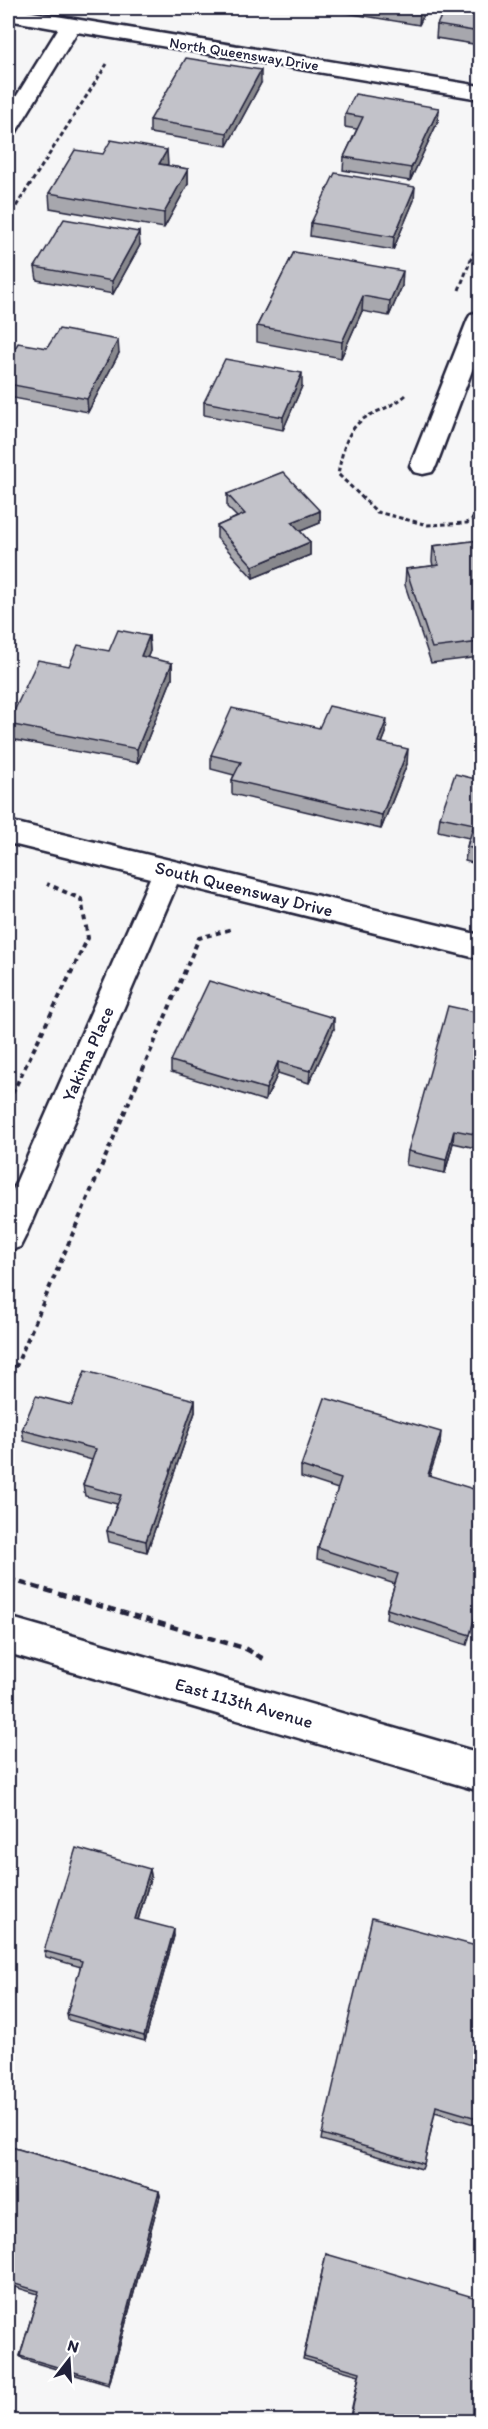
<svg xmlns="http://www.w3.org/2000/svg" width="488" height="2429" viewBox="0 0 488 2429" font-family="Itim,sans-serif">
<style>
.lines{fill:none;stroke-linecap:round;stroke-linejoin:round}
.street-casing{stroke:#22223b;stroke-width:5}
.path-far2{stroke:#22223b;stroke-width:3;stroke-dasharray:4.5 3;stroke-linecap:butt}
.path-far1{stroke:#22223b;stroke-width:4;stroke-dasharray:5 4.5;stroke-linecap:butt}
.path{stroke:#22223b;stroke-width:4.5;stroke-dasharray:8 5;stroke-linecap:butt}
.street{fill:#fff;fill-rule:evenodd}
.wall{fill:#a7a7ad;stroke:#22223b;stroke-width:1.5}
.shaded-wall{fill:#88888d;stroke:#22223b;stroke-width:1.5}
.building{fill:#c2c2c9;stroke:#22223b;stroke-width:1.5}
.labels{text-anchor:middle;stroke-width:4.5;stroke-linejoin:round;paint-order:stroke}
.far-street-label{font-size:15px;fill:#22223b;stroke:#fff}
.street-label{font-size:18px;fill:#22223b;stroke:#fff}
</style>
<rect width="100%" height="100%" fill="#f6f6f7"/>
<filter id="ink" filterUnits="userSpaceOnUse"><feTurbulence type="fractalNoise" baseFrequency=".0167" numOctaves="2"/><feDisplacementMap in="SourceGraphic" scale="12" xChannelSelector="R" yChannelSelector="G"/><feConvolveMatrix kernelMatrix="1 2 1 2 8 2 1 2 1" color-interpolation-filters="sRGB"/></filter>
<g filter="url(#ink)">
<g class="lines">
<g class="street-casing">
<g id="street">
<path d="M8 8 480 86V99L77 32 19 127 16 132 8 134V110L58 29 8 20Z"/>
<path d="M480 312V349L436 466 432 472 423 474 414 472 410 466 468 319 471 314Z"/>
<path d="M8 821 480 935V959L177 884 25 1237 20 1247 8 1251V1201L150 878 8 843Z"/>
<path d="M8 1617 480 1753V1791L8 1653Z"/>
</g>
</g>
<g class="path-far2">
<path d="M8 219 107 64"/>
<path d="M459 290 480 236"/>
<path d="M406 395C396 404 385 408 372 414 347 425 343 449 338 474L377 512 428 525 467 523 480 513"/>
</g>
<g class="path-far1">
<path d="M8 1102 88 938 81 899 47 884"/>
<path d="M8 1385 199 938 232 929"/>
</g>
<path class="path" d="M8 1579 244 1648 264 1659"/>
<use href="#street" class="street"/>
</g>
<g class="wall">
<path d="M316 8H427L419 25Z"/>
<path d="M480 8V45L436 38 437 25Z"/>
<path d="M261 83 227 146 150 133V120Z"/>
<path d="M439 108 438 121 410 181 343 170 344 157 357 129 345 127V114Z"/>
<path d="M167 166 188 169V184L164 228 50 208 49 193Z"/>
<path d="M414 200 393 250 310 236 311 223Z"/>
<path d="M140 245 113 294 37 280 35 267Z"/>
<path d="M294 252 402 286 389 316 362 311 341 358 257 342V326Z"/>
<path d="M47 348 119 353 88 412 8 397V360Z"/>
<path d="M302 386 283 430 204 415V402Z"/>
<path d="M227 494 320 511V523L300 531 310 542V555L253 578 217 538V526L237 517 227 507Z"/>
<path d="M480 540V657L431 663 405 585 406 569 433 566 432 561 433 546Z"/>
<path d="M149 636 150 651 147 658 172 663V678L138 763 10 739 8 724 69 666Z"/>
<path d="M319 728 386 733 382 743 407 764 381 829 232 794V780L234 775 211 769V755Z"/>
<path d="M480 780V865L465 861 467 847 469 838 438 831 440 817Z"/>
<path d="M480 1013V1149L453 1143 445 1173 406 1165 408 1151Z"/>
<path d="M334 1029 309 1083 278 1073 265 1101 171 1072V1061Z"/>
<path d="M195 1400V1412L147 1552 109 1542 107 1531 117 1504 85 1496 83 1485 92 1460 24 1441 22 1430 72 1405Z"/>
<path d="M440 1444 429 1475 480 1598 467 1645 386 1619 387 1609 395 1584 317 1559 318 1548 338 1489 301 1477V1466Z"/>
<path d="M150 1869 151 1876 138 1920 174 1936 145 2041 68 2020 67 2014 81 1967 46 1957 44 1951Z"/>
<path d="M480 1947V2126L435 2112 424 2164 422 2169 321 2140 322 2134Z"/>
<path d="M8 2146 159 2191 160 2196 109 2385 23 2359 20 2356 38 2294 8 2285Z"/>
<path d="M326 2254 480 2421H349L359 2375 303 2359Z"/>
</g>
<g class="shaded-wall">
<path d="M422 8H427L419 25 420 12Z"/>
<path d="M261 70V83L227 146V133Z"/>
<path d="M439 108 438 121 410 181 411 168Z"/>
<path d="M167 150 168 165 159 164Z"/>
<path d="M188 169V184L164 228V213Z"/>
<path d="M415 187 414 200 393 250 394 237Z"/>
<path d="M139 232 140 245 113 294 112 281Z"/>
<path d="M403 271 402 286 389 316 390 301Z"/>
<path d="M363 296 362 311 341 358 342 342Z"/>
<path d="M118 340 119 353 88 412 87 399Z"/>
<path d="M302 373V386L283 430V417Z"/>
<path d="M320 511V523L291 535 292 522Z"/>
<path d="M310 542V555L253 578V566Z"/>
<path d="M149 636 150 651 142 671 141 656Z"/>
<path d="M172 663V678L138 763 137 749Z"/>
<path d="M387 719 386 733 377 756 378 742Z"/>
<path d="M408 749 407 764 381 829 382 815Z"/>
<path d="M334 1018V1029L309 1083 310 1071Z"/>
<path d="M278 1062V1073L265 1101 266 1089Z"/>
<path d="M454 1130 453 1143 445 1173 446 1160Z"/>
<path d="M195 1400V1412L147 1552 146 1541Z"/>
<path d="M441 1432 440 1444 426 1486 428 1475Z"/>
<path d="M150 1869 151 1876 136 1926 135 1919Z"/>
<path d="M174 1929V1936L145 2041 144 2036Z"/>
<path d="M159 2191 160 2196 109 2385 108 2382Z"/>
</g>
<g class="building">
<path d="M393 8H422L420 12Z"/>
<path d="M445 8H480V32L437 25Z"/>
<path d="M186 58 261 70 227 133 150 120Z"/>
<path d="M355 94 439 108 411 168 344 157 363 117 345 114Z"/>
<path d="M111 140 167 150 159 164 188 169 164 213 49 193 75 150 103 154Z"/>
<path d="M335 173 415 187 394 237 311 223Z"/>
<path d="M64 219 139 232 112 281 35 267Z"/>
<path d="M294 252 403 271 390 301 363 296 342 342 257 326Z"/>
<path d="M59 329 118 340 87 399 8 384V360L18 343 47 348Z"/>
<path d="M225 359 302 373 283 417 204 402Z"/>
<path d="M283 472 320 511 292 522 310 542 253 566 217 526 245 514 227 494Z"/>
<path d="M480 540V642L432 648 406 569 439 565 433 546Z"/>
<path d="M118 630 149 636 141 656 172 663 137 749 8 724 38 660 69 666 78 645 109 651Z"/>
<path d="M329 706 387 719 378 742 408 749 382 815 232 780 241 762 211 755 232 708 319 728Z"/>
<path d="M455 774 480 780V850L467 847 474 824 440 817Z"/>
<path d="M209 981 334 1018 310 1071 278 1062 266 1089 171 1061Z"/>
<path d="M448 1006 480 1013V1135L454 1130 446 1160 408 1151Z"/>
<path d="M85 1371 195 1400 146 1541 107 1531 121 1495 83 1485 96 1449 22 1430 36 1396 72 1405Z"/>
<path d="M325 1398 441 1432 428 1475 480 1491V1597L470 1635 387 1609 398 1574 318 1548 341 1479 301 1466Z"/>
<path d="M76 1848 150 1869 135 1919 174 1929 144 2036 67 2014 82 1961 44 1951Z"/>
<path d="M372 1918 480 1947V2119L436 2106 424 2164 322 2134Z"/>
<path d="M8 2146 159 2191 108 2382 20 2356 39 2291 8 2282Z"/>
<path d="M326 2254 480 2299V2421H350L360 2372 304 2356Z"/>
</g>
</g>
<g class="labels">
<g class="far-street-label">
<text transform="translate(244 54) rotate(9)" y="5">North Queensway Drive</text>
</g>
<g class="street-label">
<text transform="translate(244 889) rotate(14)" y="6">South Queensway Drive</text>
<text transform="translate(88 1054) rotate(-66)" y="6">Yakima Place</text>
<text transform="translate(244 1703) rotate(16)" y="6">East 113th Avenue</text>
</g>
</g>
<rect width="488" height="2429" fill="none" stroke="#fff" stroke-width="30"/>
<rect x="15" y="15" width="458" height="2399" fill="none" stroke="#22223b" stroke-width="2" filter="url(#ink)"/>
<g transform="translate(69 2360) rotate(17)" stroke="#ffffff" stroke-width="4.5" paint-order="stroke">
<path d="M0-4.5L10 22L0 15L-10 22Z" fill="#22223b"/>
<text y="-9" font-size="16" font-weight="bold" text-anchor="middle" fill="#22223b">N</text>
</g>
</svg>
